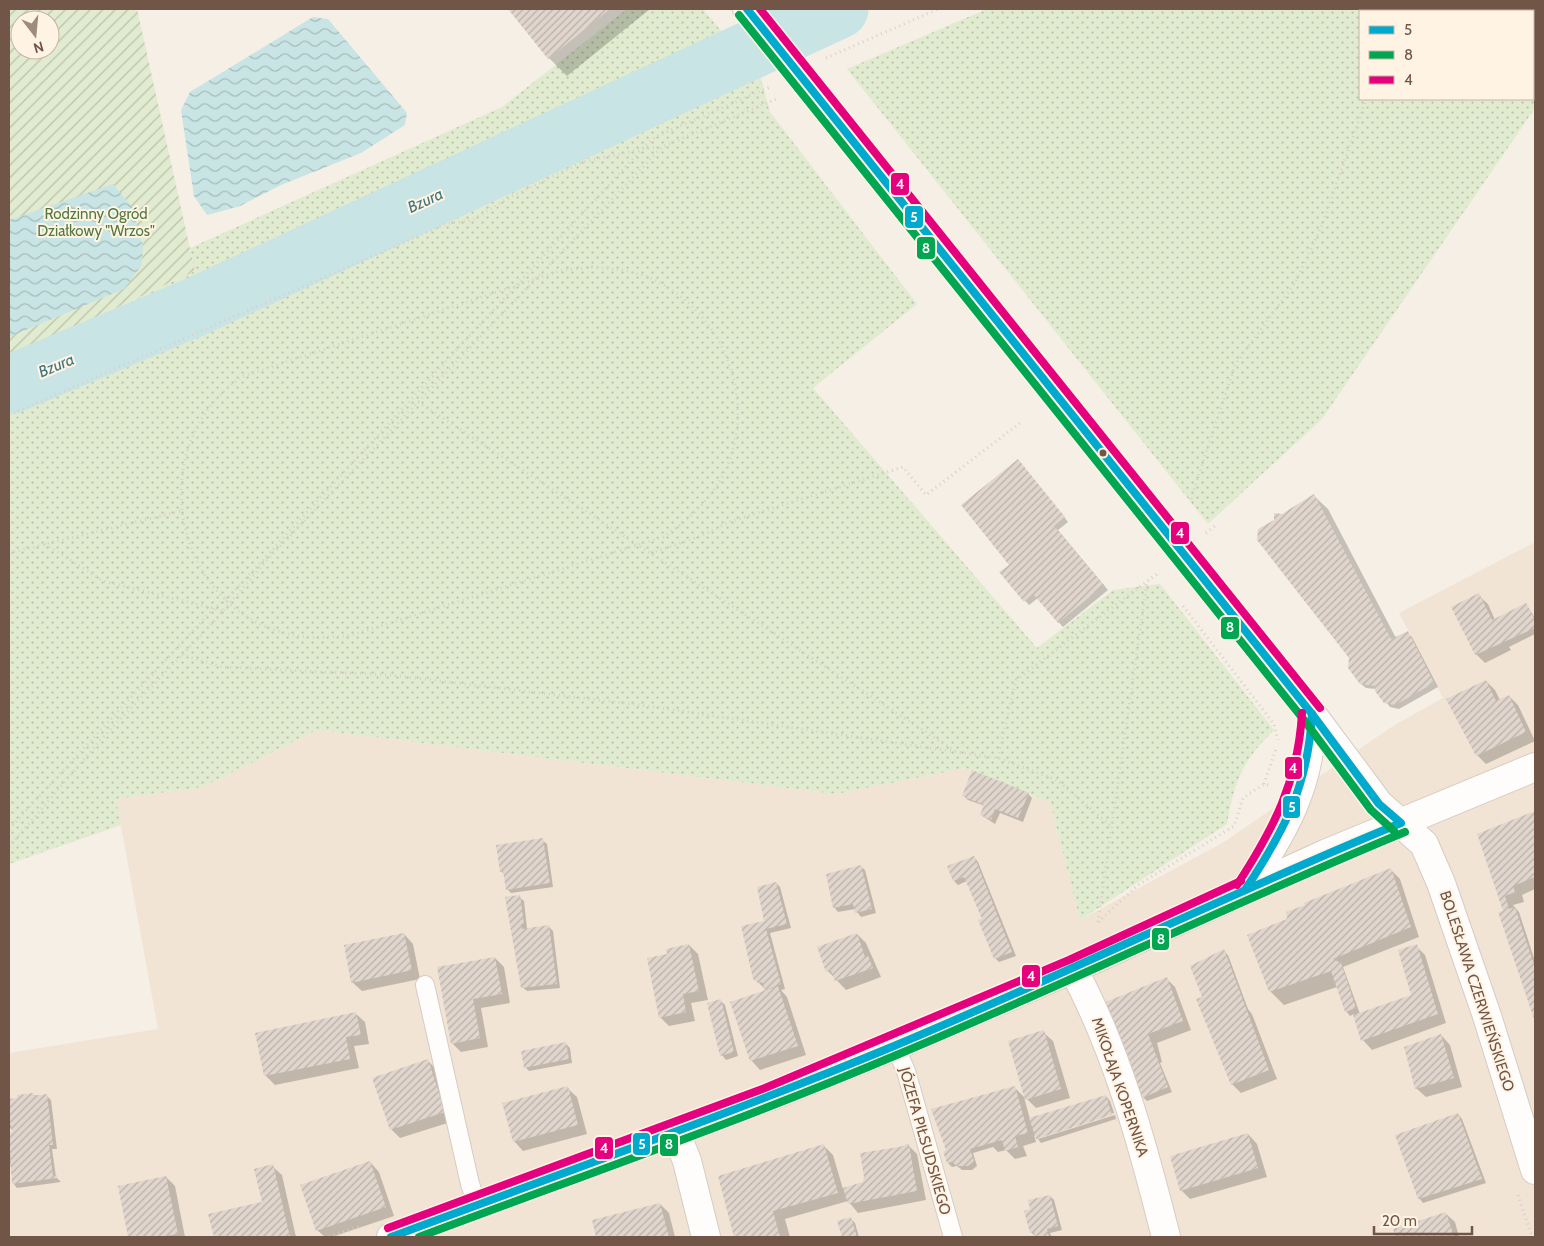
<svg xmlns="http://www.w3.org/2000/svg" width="1544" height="1246" viewBox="0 0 1544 1246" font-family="Cabin,sans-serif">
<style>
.residential{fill:#f1e4d5}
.park{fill:url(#park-dots);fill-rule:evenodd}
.garden{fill:url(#garden-furrows);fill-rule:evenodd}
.water{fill:url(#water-waves)}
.shadow{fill:#0003}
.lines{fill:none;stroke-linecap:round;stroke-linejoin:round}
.river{stroke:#c8e4e4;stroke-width:59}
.building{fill:url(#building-hatch)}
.service-casing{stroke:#d6ccc3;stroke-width:20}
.minor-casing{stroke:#d6ccc3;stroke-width:30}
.tertiary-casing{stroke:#d6ccc3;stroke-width:30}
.path{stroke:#d9cfcb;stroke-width:3;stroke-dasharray:1 4;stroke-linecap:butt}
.service{stroke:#fefdfb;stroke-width:18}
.minor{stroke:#fefdfb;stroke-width:28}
.tertiary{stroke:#fefdfb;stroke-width:28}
.bus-1-casing{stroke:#fff4e4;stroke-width:11}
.bus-2-casing{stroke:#fff4e4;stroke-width:11}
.bus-3-casing{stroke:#fff4e4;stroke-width:11}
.bus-1{stroke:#00a9ce;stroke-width:8}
.bus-2{stroke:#00a651;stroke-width:8}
.bus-3{stroke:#e5007d;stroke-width:8}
.bus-dot{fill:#715547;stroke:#fff4e4;stroke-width:2}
.labels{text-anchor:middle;stroke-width:4;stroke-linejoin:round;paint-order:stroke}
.park-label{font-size:15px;fill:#51783f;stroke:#fff4e4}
.street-label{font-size:15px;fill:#715547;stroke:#fff4e4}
.water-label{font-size:16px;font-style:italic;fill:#3e757f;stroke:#fff4e4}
.line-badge{stroke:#fff4e4;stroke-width:2}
.badge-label{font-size:14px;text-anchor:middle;font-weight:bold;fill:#fff}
</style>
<defs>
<pattern id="park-dots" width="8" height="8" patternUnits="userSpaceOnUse" patternTransform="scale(1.25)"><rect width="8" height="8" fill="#e1ebd0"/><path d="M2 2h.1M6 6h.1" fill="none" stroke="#bbc1ab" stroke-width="1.8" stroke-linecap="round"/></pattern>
<pattern id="garden-furrows" width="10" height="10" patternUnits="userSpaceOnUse" patternTransform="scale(1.25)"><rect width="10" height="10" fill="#e1ebd0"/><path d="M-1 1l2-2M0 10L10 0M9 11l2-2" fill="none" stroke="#bbc1ab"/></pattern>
<pattern id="water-waves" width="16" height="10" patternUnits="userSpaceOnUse" patternTransform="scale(1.25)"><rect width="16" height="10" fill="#c8e4e4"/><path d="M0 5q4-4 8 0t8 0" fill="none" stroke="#a7bcbb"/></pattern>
<pattern id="building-hatch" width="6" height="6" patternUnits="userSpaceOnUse" patternTransform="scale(1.25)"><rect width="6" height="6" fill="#e1d6cd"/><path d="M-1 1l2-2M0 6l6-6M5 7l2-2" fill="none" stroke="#bbb0a8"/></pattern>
</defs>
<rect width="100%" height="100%" fill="#f5efe5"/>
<path class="residential" d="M1535 542V1237H9V1053L158 1029 116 799 203 787 317 730 836 794 966 768 1050 802 1080 920 1224 842 1393 726 1443 698 1399 613Z"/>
<g class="park">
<path d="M627 9H703L761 79 770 112 917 304 813 388 1037 648 1113 590 1160 584 1274 730C1243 760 1234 781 1227 824L1080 920 1050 802 966 768 836 794 317 730 203 787 116 799 121 825 9 864V358L195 271 190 248 502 107Z"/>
<path d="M987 9H1535V108L1322 419 1208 524 847 69ZM1360 11H1533V99H1360Z"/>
</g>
<path class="garden" d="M9 9H137L195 271 9 358ZM20 20H50V50H20Z"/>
<g class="water">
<path d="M313 17 328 19 407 113 405 125 361 153 281 185 240 206 207 215 194 196 181 110 190 92Z"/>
<path d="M113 184 132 207 143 247 141 266 124 289 9 337V220Z"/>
</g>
<g class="shadow">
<path d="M509 9H650L567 76 549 58Z"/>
<path d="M1022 465 1068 522 1058 530 1108 590 1063 627 1038 598 1029 605 1001 573 1011 565Z"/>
<path d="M1314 496 1328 509 1396 638 1407 633 1412 637 1438 687 1399 709 1390 707 1376 689 1366 688 1361 684 1283 516Z"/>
<path d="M1478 595 1488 604 1495 620 1526 604 1535 618V634L1509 647 1511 650 1485 663 1476 654Z"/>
<path d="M1486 681 1495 690 1500 700 1509 696 1518 705 1535 741 1486 764 1477 755Z"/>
<path d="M1028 794 1032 798 1023 822 1000 813 995 824 981 815 985 806 968 800 963 795Z"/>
<path d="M1535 812V889L1522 895 1524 902 1513 905 1519 912 1535 961V1019L1500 913 1505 911 1479 835Z"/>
<path d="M542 840 547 844 553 887 511 893 507 889 505 875 501 871Z"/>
<path d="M974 857 978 862 1016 956 999 962 995 958 983 920 967 881 958 885 954 881Z"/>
<path d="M860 866 865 870 876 913 861 917 855 909 838 912 834 907Z"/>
<path d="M1391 870 1400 879 1419 937 1343 967 1360 1014 1413 995 1416 946 1425 955 1446 1023 1372 1050 1363 1040 1354 1014 1350 1016 1346 1011 1337 987 1284 1005 1270 991 1289 919Z"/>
<path d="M776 883 780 887 791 928 770 933 785 989 781 990 787 997 806 1055 760 1070 751 1060 767 991 754 978Z"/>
<path d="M519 897 524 901 527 929 549 927 553 931 560 988 527 991 522 987Z"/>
<path d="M404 934 413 944 420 979 362 991 352 982Z"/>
<path d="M857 934 866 943 881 977 846 990 828 971Z"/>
<path d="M689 945 698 954 708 1000 691 1003 695 1021 669 1026 660 1017 669 955Z"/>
<path d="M1223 950 1228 955 1248 1009 1252 1014 1277 1079 1241 1093 1232 1084 1204 998Z"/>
<path d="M495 958 504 967 510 1003 481 1008 488 1047 461 1052 452 1043 439 968Z"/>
<path d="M1166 978 1175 987 1191 1030 1157 1043 1162 1062 1160 1063 1172 1092 1147 1101 1143 1097 1105 1003Z"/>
<path d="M721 1001 725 1005 738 1056 726 1060 722 1055Z"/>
<path d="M355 1013 365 1022 369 1044 354 1046 359 1068 275 1085 266 1076 257 1034Z"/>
<path d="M1043 1032 1053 1041 1070 1098 1036 1108 1027 1099Z"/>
<path d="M1441 1035 1450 1045 1462 1087 1426 1097 1416 1088Z"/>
<path d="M565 1043 570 1048 572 1063 529 1071 525 1067Z"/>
<path d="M428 1061 437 1070 454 1121 400 1138 391 1129Z"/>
<path d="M567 1088 577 1097 587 1134 523 1151 514 1141Z"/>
<path d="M1015 1088 1024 1097 1030 1119 1106 1096 1110 1101 1114 1113 1038 1137V1139L1034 1135 1036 1142 1023 1146 1027 1156 1015 1159 1006 1150 998 1152 993 1147 973 1153 977 1166 972 1170H962L957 1166 952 1167 948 1163Z"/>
<path d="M46 1095 51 1100 57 1149H52L56 1177 61 1182 17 1188 13 1183 9 1154V1134L14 1133 9 1126V1100L19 1099 18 1096Z"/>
<path d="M1458 1114 1462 1119 1486 1183 1423 1203 1419 1198Z"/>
<path d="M1115 1115 1116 1119 1041 1143 1038 1139Z"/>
<path d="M1248 1134 1257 1144 1267 1177 1190 1199 1181 1190Z"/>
<path d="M908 1145 917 1154 926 1200 858 1213 848 1201 785 1219 790 1237H735L719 1177 824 1146 833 1155 843 1189 864 1183 881 1152Z"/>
<path d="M370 1162 379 1172 394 1216 332 1237H325L317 1230Z"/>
<path d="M272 1166 282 1175 296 1237H215L210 1215 263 1202Z"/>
<path d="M166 1177 175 1186 185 1237H130L120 1187Z"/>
<path d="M1050 1196 1054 1200 1062 1230 1050 1233 1052 1237H1036L1031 1232Z"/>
<path d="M660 1204 669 1213 675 1237H598L593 1221Z"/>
<path d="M1445 1213 1455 1222 1459 1237H1397L1394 1230Z"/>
<path d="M851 1219 855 1223 859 1237H843L839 1222Z"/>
</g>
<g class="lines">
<path class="river" d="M9 385 195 307 839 9"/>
</g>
<g class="building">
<path d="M508 9H610L548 59Z"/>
<path d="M1018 459 1065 517 1054 526 1104 585 1058 623 1033 594 1024 602 999 572 1009 565 961 505Z"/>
<path d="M1314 494 1391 639 1408 631 1434 683 1395 705 1384 703 1375 691V686L1360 684 1348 668 1349 658 1257 540 1258 529 1274 520V513L1282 514Z"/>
<path d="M1479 593 1492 620 1526 603 1535 620V628L1475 655 1451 607Z"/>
<path d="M1486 680 1496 701 1509 695 1526 732 1476 756 1446 699Z"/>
<path d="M972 770 1029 793 1018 818 995 809 991 820 980 815 984 805 962 796Z"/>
<path d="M1535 811V877L1513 886 1515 892 1505 896 1509 909 1515 907 1535 968V1022L1498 912 1503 911 1477 834Z"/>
<path d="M543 838 550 883 506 890 503 871 500 872 496 845Z"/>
<path d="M974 856 1012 952 994 959 978 920 982 919 964 877 953 881 947 866Z"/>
<path d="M861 865 872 909 855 913 853 904 833 908 826 874Z"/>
<path d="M1391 868 1411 927 1333 959 1341 963 1356 1008 1345 1012 1331 971 1269 992 1247 935 1287 919 1286 912 1305 905 1304 903Z"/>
<path d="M776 882 787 924 766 929 781 984 765 990 762 982 758 983 753 979 741 926 764 921 757 887Z"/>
<path d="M520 895 524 924H521L522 929 549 925 557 984 521 988 505 897Z"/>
<path d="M404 933 412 970 351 983 344 945Z"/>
<path d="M857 933 865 957 868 956 873 968 835 981 831 971 826 972 817 947Z"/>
<path d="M689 944 699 991 683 994 686 1012 659 1018 647 958 667 954 666 949Z"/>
<path d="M1417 944 1438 1014 1361 1041 1353 1015 1411 995 1398 950Z"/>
<path d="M1224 949 1269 1070 1231 1085 1196 999 1202 997 1190 966Z"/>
<path d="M495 957 502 994 473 999 480 1038 451 1044 437 967Z"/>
<path d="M1167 977 1183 1021 1148 1034 1168 1087 1142 1098 1103 1003Z"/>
<path d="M778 986 798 1046 750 1061 730 1002Z"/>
<path d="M721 999 734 1052 720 1056 707 1003Z"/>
<path d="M356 1012 361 1035 346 1037 350 1059 264 1076 255 1033Z"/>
<path d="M1044 1030 1061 1089 1025 1100 1008 1041Z"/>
<path d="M1441 1034 1454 1078 1415 1089 1404 1047Z"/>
<path d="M566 1042 569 1059 524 1068 521 1051Z"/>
<path d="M428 1059 445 1112 390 1130 372 1078Z"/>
<path d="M568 1086 578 1125 513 1142 502 1103Z"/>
<path d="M1015 1086 1028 1133 1015 1136 1018 1147 1005 1151 1002 1140 970 1149 974 1161 968 1166H957L952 1162 947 1163 943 1152 946 1150 931 1109Z"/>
<path d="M33 1093V1096L47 1094 53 1145H49L53 1176 57 1175V1178L12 1184 9 1133 12 1132 11 1125H9V1099L17 1098V1095Z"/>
<path d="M1106 1095 1112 1115 1036 1139 1029 1118Z"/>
<path d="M1458 1113 1482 1179 1418 1199 1395 1135Z"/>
<path d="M1248 1133 1258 1168 1180 1191 1170 1156Z"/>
<path d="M824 1144 838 1193 773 1211 780 1237H734L718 1176Z"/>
<path d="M905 1144H909L917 1191 848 1204 843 1188 863 1182 864 1177 860 1153 905 1146Z"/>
<path d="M370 1161 386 1207 316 1231 300 1185Z"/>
<path d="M273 1164 290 1237H214L208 1214 262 1202 254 1169Z"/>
<path d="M166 1176 178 1234 159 1237H128L118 1186Z"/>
<path d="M1050 1195 1058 1226 1047 1229 1049 1237H1035L1034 1232 1030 1233 1024 1211 1030 1209 1028 1200Z"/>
<path d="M660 1203 669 1237H596L592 1220Z"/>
<path d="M1446 1212 1454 1237H1396L1393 1229Z"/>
<path d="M851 1217 857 1237H842L837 1221Z"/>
</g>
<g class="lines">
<g class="service-casing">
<g id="service">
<path d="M425 985 470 1184 477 1204"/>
<path d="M895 1046 906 1071 953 1237"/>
</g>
</g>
<g class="minor-casing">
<g id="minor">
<path d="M1073 969C1118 1053 1143 1146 1166 1237"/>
<path d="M675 1131 687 1161 706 1237"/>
</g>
</g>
<g class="tertiary-casing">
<g id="tertiary">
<path d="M747 9 1312 714 1379 804 1424 844 1441 883 1487 1016 1535 1170"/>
<path d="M1245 890C1283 833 1312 785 1312 714"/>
<path d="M391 1237 769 1097 895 1046 1073 969 1325 854 1535 767"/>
</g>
</g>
<g class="path">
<path d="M1391 11 1392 9"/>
<path d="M826 58 938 9"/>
<path d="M592 267C611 269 630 270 648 277 719 308 757 391 728 464 716 495 690 519 663 537L352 635C328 638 305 639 281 632 188 605 153 489 206 412 215 398 228 388 241 377L536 279 563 270Z"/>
<path d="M418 402 955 751"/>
<path d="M9 415 446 224 472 220 507 199 582 162 642 149 662 147"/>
<path d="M1191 499 1235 365 1295 283 1323 223 1366 99"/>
<path d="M1206 533 1215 526"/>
<path d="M45 544 103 581 224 611"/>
<path d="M9 553 181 511"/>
<path d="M651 553 701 536 729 522 903 467 926 495 1020 423"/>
<path d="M1183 606 1274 724 1278 740"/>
<path d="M182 655 223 667 390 675 640 705 998 758 1057 780 1112 827"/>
<path d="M998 758 1016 680 1158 573 1159 575"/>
<path d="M1264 784 1276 749"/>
<path d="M9 829 214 608 226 600 642 149 655 137 770 87"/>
<path d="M9 847 105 735 208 628 269 558 662 147 779 98"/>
<path d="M1098 922 1138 885 1234 826 1243 798 1264 784 1268 785"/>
<path d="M1098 922 1147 582"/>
<path d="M1518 1195 1532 1237"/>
<path d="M329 1237 362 1226"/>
</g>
<use href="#service" class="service"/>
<use href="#minor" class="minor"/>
<use href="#tertiary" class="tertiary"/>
<g class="bus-1-casing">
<g id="bus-1">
<path d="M1245 890C1284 831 1308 787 1312 714"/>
<path d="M391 1237C559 1174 728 1115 894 1046 1064 975 1230 893 1401 823L1379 804 1312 714 747 9"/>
</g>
</g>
<g class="bus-2-casing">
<g id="bus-2">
<path d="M739 15 1304 720 1371 810 1394 831"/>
<path d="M419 1237C579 1177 741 1121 899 1054 1069 983 1235 902 1405 832"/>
</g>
</g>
<g class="bus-3-casing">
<g id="bus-3">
<path d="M760 9 1320 708"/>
<path d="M1237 885C1274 828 1298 782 1302 713"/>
<path d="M388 1228 765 1088 1069 960 1241 881"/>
</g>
</g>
<use href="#bus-1" class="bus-1"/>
<use href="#bus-2" class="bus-2"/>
<use href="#bus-3" class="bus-3"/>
</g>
<circle class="bus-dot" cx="1103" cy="453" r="4.5"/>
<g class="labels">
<g class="park-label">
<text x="96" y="219">Rodzinny Ogród<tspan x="96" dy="17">Działkowy "Wrzos"</tspan></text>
</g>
<g class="street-label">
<text transform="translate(1477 991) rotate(72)" y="5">BOLESŁAWA CZERWIEŃSKIEGO</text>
<text transform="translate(1120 1087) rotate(71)" y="5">MIKOŁAJA KOPERNIKA</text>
<text transform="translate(925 1141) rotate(74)" y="5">JÓZEFA PIŁSUDSKIEGO</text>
</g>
<g class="water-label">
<text transform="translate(425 200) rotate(-25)" y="6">Bzura</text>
<text transform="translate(56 365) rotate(-23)" y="6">Bzura</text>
</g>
</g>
<g class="line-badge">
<rect x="890" y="172" width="20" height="24" rx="5" fill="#e5007d"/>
<rect x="904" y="205" width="20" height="24" rx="5" fill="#00a9ce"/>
<rect x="916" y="236" width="20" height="24" rx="5" fill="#00a651"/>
<rect x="1170" y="521" width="20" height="24" rx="5" fill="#e5007d"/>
<rect x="1220" y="616" width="20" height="24" rx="5" fill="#00a651"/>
<rect x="1284" y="756" width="19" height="24" rx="5" fill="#e5007d"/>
<rect x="1282" y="795" width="19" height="24" rx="5" fill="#00a9ce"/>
<rect x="1151" y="927" width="19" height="24" rx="5" fill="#00a651"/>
<rect x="1021" y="964" width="20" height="24" rx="5" fill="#e5007d"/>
<rect x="632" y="1132" width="19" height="24" rx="5" fill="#00a9ce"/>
<rect x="659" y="1133" width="20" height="24" rx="5" fill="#00a651"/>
<rect x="594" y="1136" width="20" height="24" rx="5" fill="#e5007d"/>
</g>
<g class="badge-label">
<text x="900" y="189">4</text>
<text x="914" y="222">5</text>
<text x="926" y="253">8</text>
<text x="1180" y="538">4</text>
<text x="1230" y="632">8</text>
<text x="1293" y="773">4</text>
<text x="1292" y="812">5</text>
<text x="1161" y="944">8</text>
<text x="1031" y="981">4</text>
<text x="642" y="1149">5</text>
<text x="669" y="1149">8</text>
<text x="604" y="1153">4</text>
</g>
<rect width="1544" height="1246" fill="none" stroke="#715547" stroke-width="20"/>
<rect x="1359" y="10" width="175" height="90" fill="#fff4e4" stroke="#c6b4a5"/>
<rect x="1369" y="26" width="25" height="8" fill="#00a9ce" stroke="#c6b4a5"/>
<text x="1404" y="35" font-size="15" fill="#715547">5</text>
<rect x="1369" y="51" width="25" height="8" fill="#00a651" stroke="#c6b4a5"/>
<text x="1404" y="60" font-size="15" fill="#715547">8</text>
<rect x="1369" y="76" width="25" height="8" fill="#e5007d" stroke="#c6b4a5"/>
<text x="1404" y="85" font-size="15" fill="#715547">4</text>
<g transform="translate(35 35) rotate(164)"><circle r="24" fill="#fff4e4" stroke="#c6b4a5"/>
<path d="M0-4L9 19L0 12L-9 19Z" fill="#9f8b7e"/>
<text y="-8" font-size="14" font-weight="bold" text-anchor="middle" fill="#715547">N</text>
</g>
<path d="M1374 1226v8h98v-8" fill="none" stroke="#715547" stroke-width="2.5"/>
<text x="1382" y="1226" font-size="15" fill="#715547" stroke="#fff4e4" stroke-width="4" paint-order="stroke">20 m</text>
</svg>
